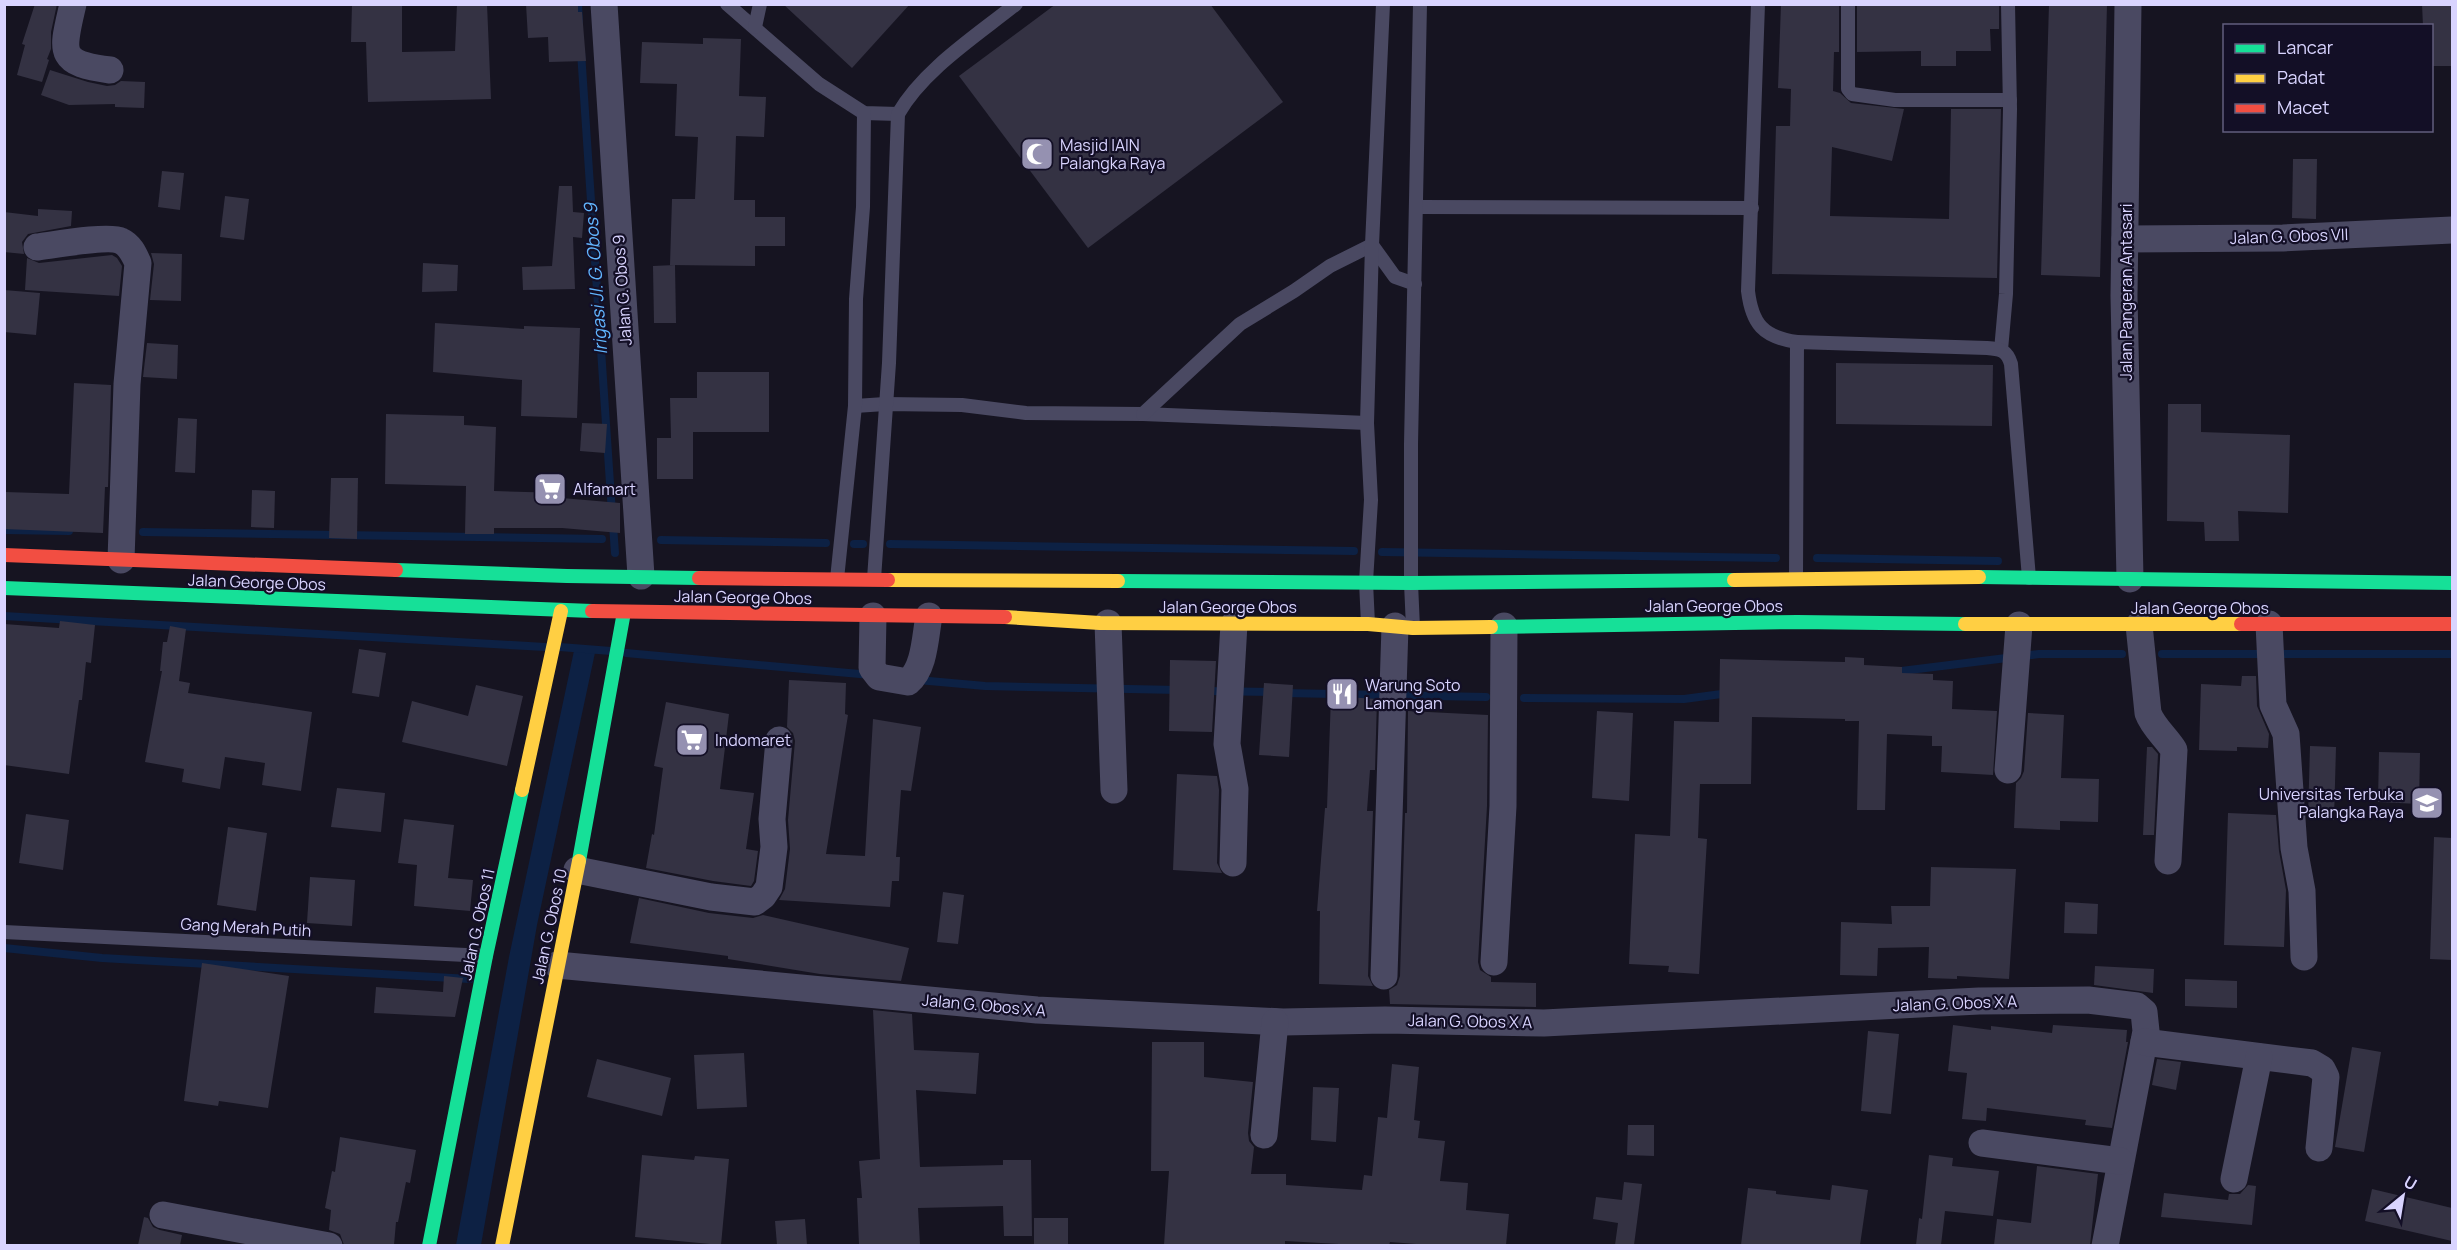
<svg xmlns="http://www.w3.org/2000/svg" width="2457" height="1250" viewBox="0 0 2457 1250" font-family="Manrope,sans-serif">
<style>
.water{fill:#0d2144}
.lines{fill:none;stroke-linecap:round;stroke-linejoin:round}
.stream{stroke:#0d2144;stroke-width:8}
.building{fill:#343243}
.lane{stroke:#4a4962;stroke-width:14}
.street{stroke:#4a4962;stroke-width:27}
.fast{stroke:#16e098;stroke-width:14}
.slow{stroke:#ffcf43;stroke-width:14}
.jam{stroke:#f24e42;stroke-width:14}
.labels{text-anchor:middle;stroke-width:4.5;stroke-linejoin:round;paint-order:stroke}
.poi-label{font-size:16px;fill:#d9d4ff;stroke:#130f26;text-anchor:start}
.street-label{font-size:16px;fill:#d9d4ff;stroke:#130f26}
.water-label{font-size:18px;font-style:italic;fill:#62b6ff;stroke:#130f26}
</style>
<rect width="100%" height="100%" fill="#161421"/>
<path class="water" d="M575 646 596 648 537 925 481 1245H456L509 957Z"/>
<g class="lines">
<g class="stream">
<path d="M578 4 579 22"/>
<path d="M581 52 612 513"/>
<path d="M613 525 615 553"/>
<path d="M4 530 69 531"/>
<path d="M143 532 602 539"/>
<path d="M661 540 826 543"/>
<path d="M854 544H863"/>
<path d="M890 544 1354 551"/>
<path d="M1382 552 1776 558"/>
<path d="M1817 558 1998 561"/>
<path d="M4 616 545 647"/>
<path d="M560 647 611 651"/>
<path d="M626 653 871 675"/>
<path d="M2162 654H2452"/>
<path d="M1893 672 2039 654H2122"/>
<path d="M918 680 985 686 1179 690"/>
<path d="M1206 691 1272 692"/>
<path d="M1284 693 1486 697"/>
<path d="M1524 698 1684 699 1729 693"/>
<path d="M4 948 102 958 470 979"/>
</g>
</g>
<g class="building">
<path d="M35 4H57L51 32V49L47 59 49 60 42 82 17 75 25 45 22 44Z"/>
<path d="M352 4H402V52L455 51 457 4H487L491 99 368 102 366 42H351Z"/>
<path d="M526 4H578V12H582L586 61 549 62 548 37 528 38Z"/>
<path d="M783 4H910L852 68Z"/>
<path d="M1056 4H1210L1283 102 1088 248 959 76Z"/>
<path d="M1781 4H1839V52H1834L1833 91 1840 93 1851 103 1904 109 1892 161 1832 147 1830 216 1949 219 1951 109H2001L1997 278 1772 274 1776 126H1790L1791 89 1778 88Z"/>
<path d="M1857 4H1999V29H1990L1991 51H1956V66H1921V51L1857 52Z"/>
<path d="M2049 4H2107L2100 277 2041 275Z"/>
<path d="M2422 4H2452V66H2432V26H2423Z"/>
<path d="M703 38 741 39 739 96 766 97 764 137 736 136 734 200H755V217H785V246H755V266L670 265 672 199H695L698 137 675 136 677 84 640 83 642 42 703 44Z"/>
<path d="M50 70 88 82 107 86 115 85 121 81 145 82 144 108 115 107V104L69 105 41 95Z"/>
<path d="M2293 159H2317L2316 219 2292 218Z"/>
<path d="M162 171 184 173 180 210 158 207Z"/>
<path d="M559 186H572L573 212 584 213 582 238 573 237 575 289 523 290 522 267 552 266Z"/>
<path d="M225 196 249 199 244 240 220 237Z"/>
<path d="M38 209 72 211 71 226 28 234 22 242 24 254 4 252V212L38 216Z"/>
<path d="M151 253 182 254 181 301 150 300 154 264Z"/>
<path d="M112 255 117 258 122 266 119 296 25 290 27 258 39 263Z"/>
<path d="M423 263 458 265 457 291 422 292Z"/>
<path d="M675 265 676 323H654L653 266Z"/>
<path d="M4 290 40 293 36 335 4 332Z"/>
<path d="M435 323 524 329V326L580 328 577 418 521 416 522 380 433 372Z"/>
<path d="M147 343 178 345 177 379 143 377Z"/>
<path d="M1836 363 1993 365 1992 426 1836 424Z"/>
<path d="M697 372H769V432H693V479H657V438H671L670 398H697Z"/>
<path d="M74 383 111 385 108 487H105L103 533 4 529 5 492 69 494Z"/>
<path d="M2168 404H2201V432L2290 435 2288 513 2238 511 2239 541H2205L2204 522 2167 521Z"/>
<path d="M386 414 464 416V425L496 427 494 491 562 493V498L620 503V533L562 528H494V534H465L466 486 385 484Z"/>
<path d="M178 418 197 419 195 473 175 472Z"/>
<path d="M582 423 607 424 605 453 580 451Z"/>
<path d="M331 478H358L357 539 329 538Z"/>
<path d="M252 490 275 491 274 528 251 527Z"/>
<path d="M60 621 95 625 91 663 86 662 82 700H79L69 774 4 765V624L59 628Z"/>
<path d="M170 626 186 629 179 681 190 683 188 693 312 712 301 791 262 785 265 763 225 757 220 789 182 782 184 769 145 762 162 671H160L163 642H167Z"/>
<path d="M359 649 386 653 379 697 352 693Z"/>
<path d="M1845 657 1864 658V665L1902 667V673L1933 674V680L1953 681 1952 709 1997 711 1993 775 1941 772 1942 746H1932V736L1887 734 1885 810H1857L1859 721H1845V719L1752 717 1751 784H1700L1698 838 1707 839 1699 974 1668 972 1669 966 1629 964 1635 834 1670 836 1674 721 1719 722 1720 659 1845 662Z"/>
<path d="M1170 660 1216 661 1212 732 1169 731Z"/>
<path d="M2242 676H2256L2257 706 2269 734 2268 748 2237 747V751L2199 750 2201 684 2241 686Z"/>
<path d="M789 680 846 683 845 714 848 715 826 854 865 856 873 719 921 727 911 791 901 790 896 857H900L899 881H892L890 907 779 900 785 889 790 849 788 820 795 741 793 733 787 727Z"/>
<path d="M1264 683 1293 685 1289 757 1259 755Z"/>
<path d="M476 685 523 696 507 766 402 742 412 701 468 716Z"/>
<path d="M1331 696 1377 699 1375 770H1370L1367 811H1373L1368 976 1373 986 1319 984 1320 911H1317L1325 808H1327Z"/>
<path d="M666 702 729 714 720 789 754 793 746 849 758 851 754 881 751 886 713 881 646 868 652 834 654 835 663 768 654 766Z"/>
<path d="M1408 711 1488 715 1487 806 1478 962 1480 970 1491 977V982L1536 983V1007L1390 1004 1389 990 1397 985 1400 976 1405 813H1407Z"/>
<path d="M1597 711 1633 713 1629 801 1592 798Z"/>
<path d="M2028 713 2064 715 2061 778 2099 779 2098 822 2060 821V830L2014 828 2016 783 2021 778 2024 771Z"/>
<path d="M2310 746 2336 747 2334 820 2308 818Z"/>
<path d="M2147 747H2152L2158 754 2154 835H2143Z"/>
<path d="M2379 752 2420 753 2419 804 2378 802Z"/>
<path d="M1177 774 1217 776 1219 790 1217 863 1222 873 1173 870Z"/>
<path d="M337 788 385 793 381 832 331 827Z"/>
<path d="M2228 813 2276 815 2279 851 2286 890 2284 947 2224 945Z"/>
<path d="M26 814 69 820 63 870 19 863Z"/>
<path d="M404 819 454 825 448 878 473 880 470 911 414 906 417 865 398 863Z"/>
<path d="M228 827 267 833 256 911 217 905Z"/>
<path d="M2434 837 2452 838V960L2430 959Z"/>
<path d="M1931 867 2016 869 2009 979 1957 976V979L1928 978 1929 947 1878 948 1877 976 1840 975 1841 922 1892 924 1891 906H1930Z"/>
<path d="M310 877 355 880 352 926 307 923Z"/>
<path d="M943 892 964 895 958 944 937 942Z"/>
<path d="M639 898 709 913 753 918 763 915 909 948 901 981 820 974 728 959V956L630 943Z"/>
<path d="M2065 902 2098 904 2097 934 2064 933Z"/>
<path d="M202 963 289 976 268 1108 219 1101 218 1106 184 1101Z"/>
<path d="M2095 966 2154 969 2153 993 2094 985Z"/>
<path d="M444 976 463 978 455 1017 374 1013 376 987 443 992Z"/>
<path d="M2185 979 2237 981V1008L2185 1006Z"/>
<path d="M873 1010 912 1014 914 1050 979 1053 976 1094 916 1090 920 1167 1003 1165V1160H1031L1032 1236H1004L1003 1206 918 1208 920 1245H859L857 1198H862L859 1161 880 1159Z"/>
<path d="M1953 1025 1991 1030V1026L2052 1033 2053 1025 2127 1030 2126 1042H2128L2112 1128 2085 1125 2086 1120 1987 1108 1986 1121 1962 1119 1967 1073 1948 1071Z"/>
<path d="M1868 1031 1899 1034 1891 1114 1861 1111Z"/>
<path d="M1152 1042H1204V1077L1253 1082 1248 1133 1249 1141 1254 1147 1251 1174H1286V1185L1362 1190 1364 1175 1372 1176 1378 1117 1387 1118 1392 1064 1419 1067 1414 1120 1420 1121 1418 1138 1445 1141 1440 1181 1468 1183 1466 1210 1509 1214 1506 1245H1429L1390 1242 1389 1245H1357L1285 1241V1245H1164L1169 1171H1151Z"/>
<path d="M2352 1047 2381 1052 2364 1152 2335 1147Z"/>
<path d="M744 1053 747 1107 697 1109 694 1055Z"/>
<path d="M597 1059 671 1078 662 1116 587 1097Z"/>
<path d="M2157 1059 2181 1062 2176 1090 2152 1085Z"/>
<path d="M1313 1087 1339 1088 1336 1142 1311 1140Z"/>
<path d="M1628 1125H1654V1156L1627 1155Z"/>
<path d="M340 1137 416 1150 410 1183 406 1182 398 1222H396L394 1245H344L340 1234 329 1230 331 1210 325 1208 332 1171 335 1172Z"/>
<path d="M642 1155 694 1160 695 1156 729 1159 721 1245 635 1237Z"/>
<path d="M1929 1155 1953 1158 1952 1166 1999 1171 1993 1216 1945 1211 1941 1245H1916L1919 1218 1922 1219Z"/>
<path d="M2037 1166 2098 1174 2090 1245H1994L1997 1219 2031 1223Z"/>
<path d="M1624 1182 1642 1184 1634 1245H1615L1618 1223 1593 1219 1596 1197 1622 1200Z"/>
<path d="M1832 1185 1868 1190 1860 1245H1741L1748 1188 1776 1191V1194L1830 1200Z"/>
<path d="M2248 1185 2256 1186 2252 1225 2161 1217 2164 1193 2228 1200 2229 1194H2240Z"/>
<path d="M2372 1189 2452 1208V1241L2365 1221Z"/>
<path d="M144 1217 148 1218 153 1227 160 1230 182 1235 180 1245H138Z"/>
<rect x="1034" y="1218" width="34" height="27"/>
<path d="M805 1219 807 1245H777L775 1221Z"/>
</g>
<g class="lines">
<g class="lane">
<path d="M727 4 819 84 864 113 898 114"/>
<path d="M1758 4 1748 291C1752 324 1763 337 1797 342"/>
<path d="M1848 4V89L1852 94 1895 100H2010"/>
<path d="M755 27 760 4"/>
<path d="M1417 207 1752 208"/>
<path d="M2001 350 2006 294 2010 109 2008 4"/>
<path d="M855 406 885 404 962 405 1026 413 1143 414 1367 423"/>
<path d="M1143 414 1240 324 1294 291 1330 266 1372 245 1395 277 1415 284"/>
<path d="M837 579 855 406 856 299 863 207 864 113"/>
<path d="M874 579 889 363 898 114C923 70 976 36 1016 4"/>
<path d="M1796 579 1797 342 1987 348C2000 349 2007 350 2011 364L2029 578"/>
<path d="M1368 624 1366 582 1371 500 1367 423 1372 245 1383 4"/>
<path d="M1413 628 1411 583V444L1420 4"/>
<path d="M4 932 486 956"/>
</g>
<g class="street">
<path d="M73 4C62 52 56 63 110 70"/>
<path d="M604 4 641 576"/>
<path d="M2128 4 2124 296 2130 579"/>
<path d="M2125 239 2283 238 2452 230"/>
<path d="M37 247C53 245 109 235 121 241 130 245 134 254 138 263L127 384 121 560"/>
<path d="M873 616 872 668 879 677 908 682C925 668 925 637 929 616"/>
<path d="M1108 623 1114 790"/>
<path d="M2269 624 2273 705 2286 734 2294 848 2302 891 2304 957"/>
<path d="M2139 625 2148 713C2153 727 2166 737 2174 750L2168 861"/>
<path d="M2008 770 2019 625"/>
<path d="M1233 863 1235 789 1227 744 1234 624"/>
<path d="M577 870 711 897 755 902 763 896 769 887 774 847 772 819 779 740"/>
<path d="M1494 962 1503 806 1504 626"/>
<path d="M557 965 1037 1010 1283 1022 1385 1020 1544 1023 1979 1001 2088 1000 2137 1006 2144 1012 2146 1031 2105 1246"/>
<path d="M1384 976 1395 626"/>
<path d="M2144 1042 2312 1063 2322 1069 2326 1077 2319 1148"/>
<path d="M1264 1135 1275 1022"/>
<path d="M1982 1143 2120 1161"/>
<path d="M2234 1179 2259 1057"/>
<path d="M163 1215 329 1246"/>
</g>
<g class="fast">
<path d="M396 570 567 576 699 578"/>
<path d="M1979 577 2452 583"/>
<path d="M1118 581 1411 583 1734 580"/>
<path d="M4 588 592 611"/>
<path d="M1491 627 1797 622 1965 624"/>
<path d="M579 861 624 612"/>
<path d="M429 1246 486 956 522 790"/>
</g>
<g class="slow">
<path d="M888 580 1118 581"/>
<path d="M1734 580 1979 577"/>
<path d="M1005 617 1100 623 1368 624 1413 628 1491 627"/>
<path d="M1965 624H2241"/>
<path d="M522 790 561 611"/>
<path d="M502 1246 579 861"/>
</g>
<g class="jam">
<path d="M4 555 396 570"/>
<path d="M699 578 888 580"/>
<path d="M592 611 1005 617"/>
<path d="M2241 624H2452"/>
</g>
</g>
<defs>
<g id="mosque-square" transform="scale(1.725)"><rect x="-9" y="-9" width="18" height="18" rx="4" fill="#9591b1" stroke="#130f26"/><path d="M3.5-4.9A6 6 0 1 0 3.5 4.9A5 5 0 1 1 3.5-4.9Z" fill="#fff"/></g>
<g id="supermarket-square" transform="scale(1.725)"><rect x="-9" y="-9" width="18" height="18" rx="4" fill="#9591b1" stroke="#130f26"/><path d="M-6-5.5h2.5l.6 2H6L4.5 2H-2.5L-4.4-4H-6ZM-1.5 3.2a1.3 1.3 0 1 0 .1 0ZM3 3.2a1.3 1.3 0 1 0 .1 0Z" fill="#fff"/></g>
<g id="restaurant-square" transform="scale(1.725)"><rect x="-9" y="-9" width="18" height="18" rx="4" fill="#9591b1" stroke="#130f26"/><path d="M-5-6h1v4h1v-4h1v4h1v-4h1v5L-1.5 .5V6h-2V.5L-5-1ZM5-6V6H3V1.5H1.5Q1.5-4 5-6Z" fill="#fff"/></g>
<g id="university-square" transform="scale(1.725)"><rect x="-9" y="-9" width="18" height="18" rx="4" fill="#9591b1" stroke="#130f26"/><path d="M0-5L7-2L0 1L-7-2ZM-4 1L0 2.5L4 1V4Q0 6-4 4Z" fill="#fff"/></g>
</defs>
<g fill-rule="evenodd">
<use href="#mosque-square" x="1037" y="154"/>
<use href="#supermarket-square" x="550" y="489"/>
<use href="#restaurant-square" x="1342" y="694"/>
<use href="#supermarket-square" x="692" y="740"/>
<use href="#university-square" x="2427" y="803"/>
</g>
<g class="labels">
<g class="poi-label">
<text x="1060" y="151">Masjid IAIN<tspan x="1060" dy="18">Palangka Raya</tspan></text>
<text x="573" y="495">Alfamart</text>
<text x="1365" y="691">Warung Soto<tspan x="1365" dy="18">Lamongan</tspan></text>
<text x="715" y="746">Indomaret</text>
<text x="2404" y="800" text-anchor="end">Universitas Terbuka<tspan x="2404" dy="18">Palangka Raya</tspan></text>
</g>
<g class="street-label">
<text transform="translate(2289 236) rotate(-2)" y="6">Jalan G. Obos VII</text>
<text transform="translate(622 290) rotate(-94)" y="6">Jalan G. Obos 9</text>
<text transform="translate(2126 292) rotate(-90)" y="6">Jalan Pangeran Antasari</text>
<text transform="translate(257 582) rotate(2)" y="6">Jalan George Obos</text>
<text transform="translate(743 597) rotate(1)" y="6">Jalan George Obos</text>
<text x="1714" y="612">Jalan George Obos</text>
<text x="1228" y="613">Jalan George Obos</text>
<text x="2200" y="614">Jalan George Obos</text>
<text transform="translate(477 924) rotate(-78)" y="6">Jalan G. Obos 11</text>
<text transform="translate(549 926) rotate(-78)" y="6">Jalan G. Obos 10</text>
<text transform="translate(246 927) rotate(3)" y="6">Gang Merah Putih</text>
<text transform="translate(1955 1003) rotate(-2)" y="6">Jalan G. Obos X A</text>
<text transform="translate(984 1005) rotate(5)" y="6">Jalan G. Obos X A</text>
<text transform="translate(1470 1021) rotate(1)" y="6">Jalan G. Obos X A</text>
</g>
<g class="water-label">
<text transform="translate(596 279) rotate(-94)" y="6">Irigasi Jl. G. Obos 9</text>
</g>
</g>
<rect width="2457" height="1250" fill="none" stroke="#d9d4ff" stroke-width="12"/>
<rect x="2223" y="24" width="210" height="108" fill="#130f26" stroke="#625e7d" stroke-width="1.5"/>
<rect x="2235" y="44" width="30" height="9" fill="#16e098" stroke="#625e7d" stroke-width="1.5"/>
<text x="2277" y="54" font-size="18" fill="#d9d4ff">Lancar</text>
<rect x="2235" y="74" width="30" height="9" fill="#ffcf43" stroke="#625e7d" stroke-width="1.5"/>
<text x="2277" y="84" font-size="18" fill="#d9d4ff">Padat</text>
<rect x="2235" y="104" width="30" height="9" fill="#f24e42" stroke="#625e7d" stroke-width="1.5"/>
<text x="2277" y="114" font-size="18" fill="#d9d4ff">Macet</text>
<g transform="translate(2403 1196) rotate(30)" stroke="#130f26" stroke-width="4.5" paint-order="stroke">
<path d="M0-4.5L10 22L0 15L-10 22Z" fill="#d9d4ff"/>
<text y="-9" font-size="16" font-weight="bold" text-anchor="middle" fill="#d9d4ff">U</text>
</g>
</svg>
